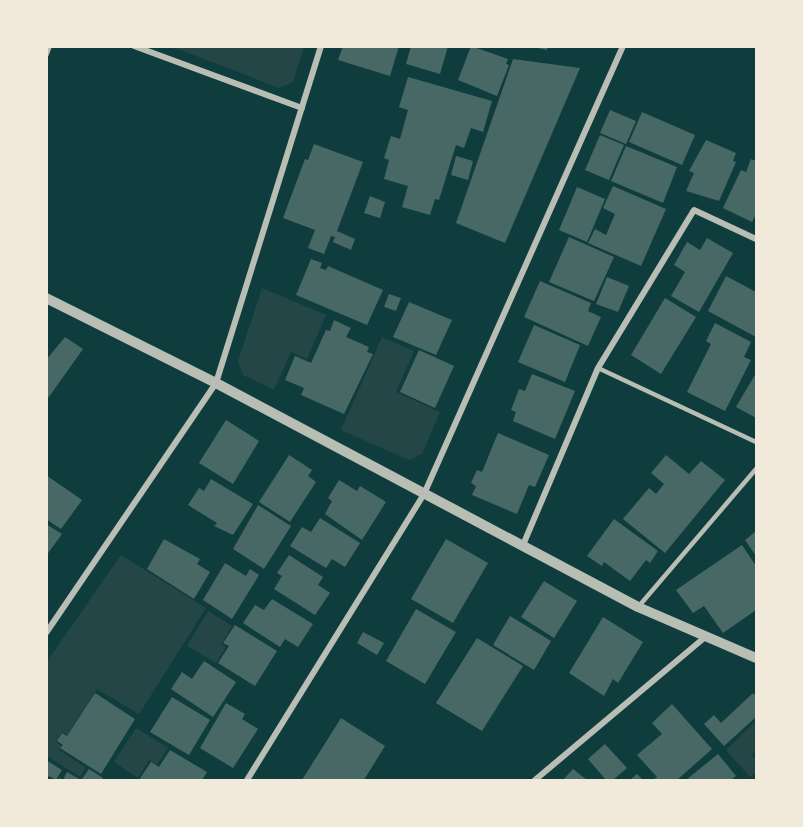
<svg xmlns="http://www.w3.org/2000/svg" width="803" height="827" viewBox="0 0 803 827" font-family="'DejaVu Sans',sans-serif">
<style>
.green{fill:#244646}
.building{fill:#486865}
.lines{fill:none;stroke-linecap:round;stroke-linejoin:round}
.service{stroke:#b8beb3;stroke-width:4.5}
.minor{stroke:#b8beb3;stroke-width:6}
.tertiary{stroke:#b8beb3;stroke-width:10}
</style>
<rect width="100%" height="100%" fill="#0f3d3e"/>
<g class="green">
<path d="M173 47 304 46V47L293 82 279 88Z"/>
<path d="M262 288 326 315 307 359 291 352 274 390 243 375 238 361Z"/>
<path d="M382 337 414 351 396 392 440 412 422 454 409 460 341 430Z"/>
<path d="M121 555 206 608 139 714 97 689 67 735 62 732 56 742 61 746 59 750 85 767 80 777 47 756 46 663Z"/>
<path d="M208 611 232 626 221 644 226 647 216 663 187 646Z"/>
<path d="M756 721V750L752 755 756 760V771L750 777 726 750Z"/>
<path d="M136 728 168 748 157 765 149 760 138 778 114 762Z"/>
</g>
<g class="building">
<path d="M343 46H399L390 76 338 60Z"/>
<path d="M411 46H448L440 74 406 64Z"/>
<path d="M471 46 508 59 506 64 509 65 497 96 458 80Z"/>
<path d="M529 46H548L547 50Z"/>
<path d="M513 59 580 68 505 243 456 223Z"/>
<path d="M408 77 492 101 483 132 471 128 464 148 456 145 439 200 435 199 430 215 402 207 408 186 384 179 389 160 384 158 391 136 400 139 408 110 399 107Z"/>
<path d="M610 110 636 121 626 144 600 133Z"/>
<path d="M642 112 695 135 682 165 629 142Z"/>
<path d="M600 135 624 145 609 180 585 170Z"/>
<path d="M706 140 736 153 733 161 736 162 719 201 686 191 694 173 689 171Z"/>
<path d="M314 144 363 162 337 231 355 239 351 250 333 242 335 237 331 236 324 254 308 248 315 230 283 218 305 159 308 160Z"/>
<path d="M626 146 677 167 663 203 611 181Z"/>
<path d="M456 156 473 161 468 180 451 175Z"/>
<path d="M751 159 756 161V214L752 222 723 208 741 170 746 172Z"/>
<path d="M613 186 666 209 641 266 588 243 595 229 606 235 615 214 603 208Z"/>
<path d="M577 187 605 199 587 242 559 230Z"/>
<path d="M370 196 385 202 380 218 364 213Z"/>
<path d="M569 237 614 257 594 301 549 282Z"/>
<path d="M707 238 733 253 699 312 671 296 685 272 674 265 687 242 700 250Z"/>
<path d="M311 259 322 263 320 268 326 270 328 266 383 290 367 325 296 295Z"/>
<path d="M726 276 756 292V337L708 311Z"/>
<path d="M607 277 629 286 618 312 596 304Z"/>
<path d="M540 281 591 303 588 311 601 317 588 346 524 317Z"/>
<path d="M389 294 401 298 396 311 384 307Z"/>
<path d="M665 298 696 317 661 374 631 355Z"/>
<path d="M409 302 452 320 436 355 393 337Z"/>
<path d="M334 320 351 328 346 337 369 347 367 352 373 354 344 414 301 395 304 388 285 380 295 356 311 363 326 330 330 331Z"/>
<path d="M715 323 751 342 744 357 751 360 725 411 687 392 711 344 706 341Z"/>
<path d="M534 325 580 345 565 382 518 362Z"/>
<path d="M65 337 83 349 46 401V360Z"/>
<path d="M419 350 454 366 435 408 400 392Z"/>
<path d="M756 373V418L736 407Z"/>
<path d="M532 374 575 391 555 439 513 421 516 412 511 410 519 389 525 391Z"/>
<path d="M226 420 259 441 233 484 199 463Z"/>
<path d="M498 433 549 455 535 487 529 485 517 514 472 495 476 486 471 483 477 470 482 472Z"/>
<path d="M289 455 312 470 308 476 316 482 290 522 259 502Z"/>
<path d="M666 455 689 474 701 461 725 480 665 553 623 519 649 488 656 494 664 484 651 473Z"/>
<path d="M46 475 82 500 61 529 46 519Z"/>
<path d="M211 479 253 504 233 535 214 526 217 523 188 505 199 488 204 491Z"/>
<path d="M339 480 357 491 360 486 386 502 362 540 325 514 332 501 328 498Z"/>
<path d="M258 505 291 526 264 569 233 549Z"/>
<path d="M320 518 360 543 345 567 332 559 326 568 290 546 302 527 311 532Z"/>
<path d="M614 519 658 551 650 563 646 560 630 581 604 562 602 566 587 556Z"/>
<path d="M46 524 62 534 46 556Z"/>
<path d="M756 531V556L745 540Z"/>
<path d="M164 539 200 559 197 564 210 572 194 599 147 569Z"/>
<path d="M446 539 488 563 453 623 411 599Z"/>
<path d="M742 545 756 566V610L723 633 704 606 693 613 676 590Z"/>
<path d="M289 555 323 577 318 585 330 593 315 615 274 589 282 576 277 573Z"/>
<path d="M225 563 246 576 250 569 259 575 232 619 203 600Z"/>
<path d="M544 581 577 601 554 638 521 617Z"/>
<path d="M272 599 313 624 298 647 285 639 280 647 243 623 255 605 264 610Z"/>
<path d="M416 609 456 632 425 684 386 661Z"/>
<path d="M510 616 551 641 534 670 493 645Z"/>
<path d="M603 617 643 642 618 683 613 679 604 696 569 673Z"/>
<path d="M235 625 277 651 255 686 218 663 229 646 223 643Z"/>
<path d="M363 632 384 643 377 655 357 643Z"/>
<path d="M477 638 523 666 482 731 436 703Z"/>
<path d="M204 661 236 682 213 717 171 689 182 672 192 679Z"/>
<path d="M95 693 135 719 101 774 60 748 63 745 57 741 62 733 67 736Z"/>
<path d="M753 693 756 696V717L724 746 704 724 714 715 721 723Z"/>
<path d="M172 697 210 720 189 755 150 732Z"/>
<path d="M226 703 245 714 242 719 258 729 233 768 200 748Z"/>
<path d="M672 704 712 749 677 780H653L657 777 637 755 662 734 652 723Z"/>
<path d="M341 718 385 746 364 780H302Z"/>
<path d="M605 744 627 768 613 780H606L588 759Z"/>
<path d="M170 750 207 772 202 780H139L151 762 159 767Z"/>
<path d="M718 754 736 776 731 780H686Z"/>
<path d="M46 760 62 770 56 780 49 776 46 780Z"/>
<path d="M89 769 103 778 102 780 82 779Z"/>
<path d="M573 769 587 780 564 779Z"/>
<path d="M67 772 81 780H58L59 778 63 780Z"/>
<path d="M637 774 643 780H630Z"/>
</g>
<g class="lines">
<g class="service">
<path d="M598 368 756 442"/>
<path d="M639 606 756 469"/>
</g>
<g class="minor">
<path d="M134 46 302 108"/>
<path d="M46 54 49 46"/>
<path d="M523 545 598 368 694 210 756 239"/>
<path d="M46 633 216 383 321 46"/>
<path d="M247 780 424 494 623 46"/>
<path d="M535 780 704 638"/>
</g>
<path class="tertiary" d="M46 298 216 383 638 607 756 658"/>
</g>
<rect width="803" height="827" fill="none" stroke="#f1e9da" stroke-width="96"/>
</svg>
